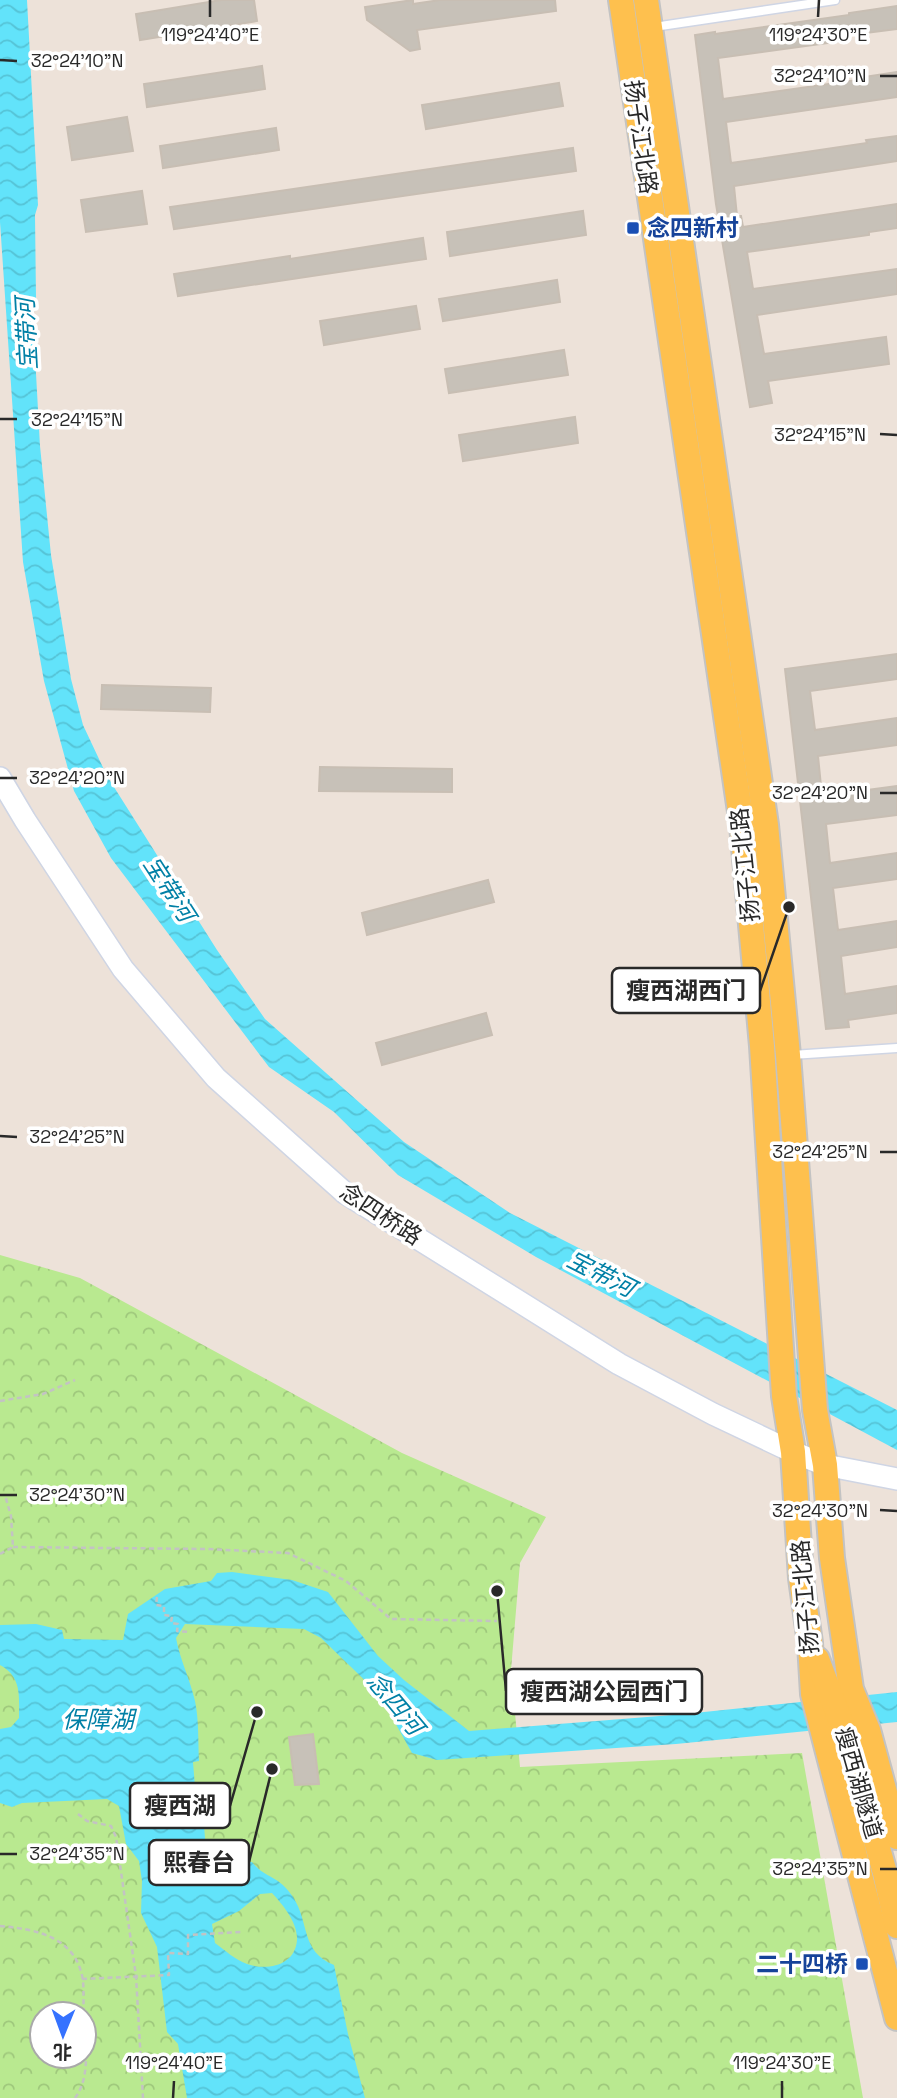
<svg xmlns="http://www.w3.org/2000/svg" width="897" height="2098" viewBox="0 0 897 2098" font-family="'Space Grotesk','Noto Sans SC',sans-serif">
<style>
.park{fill:url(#park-crowns);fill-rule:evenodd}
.water{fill:url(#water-waves);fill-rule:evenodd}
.building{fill:#c7c1b8;stroke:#c8beb3;stroke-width:2}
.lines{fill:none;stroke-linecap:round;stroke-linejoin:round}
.lane-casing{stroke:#cfd5e4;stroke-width:11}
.secondary-casing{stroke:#cfd5e4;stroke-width:24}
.primary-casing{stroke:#c3c3c3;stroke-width:28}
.path{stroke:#c3c3c3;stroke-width:2.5;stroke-dasharray:5 3.5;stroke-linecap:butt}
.lane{stroke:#fff;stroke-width:8}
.secondary{stroke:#fff;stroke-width:21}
.primary{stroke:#fec04e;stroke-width:24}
.ticks{fill:none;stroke:#292929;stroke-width:2.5}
.transit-dot{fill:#1a4fb4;stroke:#fff;stroke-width:2.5}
.labels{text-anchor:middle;stroke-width:7;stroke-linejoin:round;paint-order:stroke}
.street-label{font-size:23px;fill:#292929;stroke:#fff}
.transit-label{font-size:23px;font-weight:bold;fill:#164399;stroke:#fff;text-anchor:start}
.water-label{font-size:24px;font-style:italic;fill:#0180a6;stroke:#fff}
.ticks-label{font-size:18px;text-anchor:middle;fill:#292929;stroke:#fff;stroke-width:7;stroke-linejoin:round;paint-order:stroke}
.leader{fill:none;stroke:#292929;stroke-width:2.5}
.callout-dot{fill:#292929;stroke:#fff;stroke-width:2.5}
.callout{fill:#fff;stroke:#292929;stroke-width:2.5}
.callout-label{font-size:24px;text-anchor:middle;font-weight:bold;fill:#292929}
</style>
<defs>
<pattern id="park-crowns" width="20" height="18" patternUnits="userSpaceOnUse" patternTransform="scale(1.75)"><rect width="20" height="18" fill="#b9e990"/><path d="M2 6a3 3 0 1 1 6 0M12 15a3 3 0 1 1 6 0" fill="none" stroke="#9fc87c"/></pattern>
<pattern id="water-waves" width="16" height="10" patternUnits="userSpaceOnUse" patternTransform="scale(1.75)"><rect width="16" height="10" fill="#62e3fa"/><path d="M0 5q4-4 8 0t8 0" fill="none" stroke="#55c3d6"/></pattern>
</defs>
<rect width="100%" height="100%" fill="#ede2d9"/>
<path class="park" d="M0 1255 80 1278 402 1453 546 1517 520 1563 511 1670 520 1767 802 1753 863 2098H0ZM42 2014H84V2056H42Z"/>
<g class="water">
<path d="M0 0H27L38 205 35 215 36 298 33 319 40 446 51 555 71 679 83 725 107 776 217 950 265 1019 404 1142 510 1213 897 1410V1450L536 1257 398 1175 334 1112 269 1067 111 858 74 791 44 681 23 562 0 222Z"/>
<path d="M232 1572 292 1580 328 1592 378 1656 404 1680 469 1731 685 1714 897 1692V1722L676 1744 437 1760 412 1753 379 1694 321 1638 304 1629 185 1624 176 1638C180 1660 190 1679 195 1701 199 1720 198 1741 199 1761L193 1762 195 1787 201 1788 207 1863 252 1862C264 1878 279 1875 293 1897 310 1923 300 1951 334 1965L348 2034 365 2098H187L178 2044 167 2032 157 1947 141 1913 142 1881 139 1861 126 1844 119 1806 107 1799 22 1803 12 1807 0 1803V1729L11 1727 19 1718C19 1696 22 1677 0 1665V1625L36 1624 62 1630 64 1639 123 1640 128 1614 165 1589 211 1581 217 1573ZM272 1893C283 1905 298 1923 297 1940 295 1966 267 1971 247 1964 234 1959 226 1951 215 1943L212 1924 239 1911 260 1894Z"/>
</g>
<g class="building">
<path d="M221 0H254L257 21 140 40 136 14Z"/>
<path d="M413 0V4L440 0H555L556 11 417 30 420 49 410 51 367 20 365 7Z"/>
<path d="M897 6V29L842 36 843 41 718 58 723 99 857 80V78L897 72V97L726 122 731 163 867 143 866 140 897 136V161L734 186 737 216H741L743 227 897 204V228L869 232V235L747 252 753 289 897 269V294L757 315 764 354 886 337 889 364 768 381 772 403 750 407 716 204 695 35 715 32V34L849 15V13Z"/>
<path d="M262 66 265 89 147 107 144 84Z"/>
<path d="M559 83 563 106 426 129 422 105Z"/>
<path d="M127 117 133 151 72 160 67 127Z"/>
<path d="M276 128 279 150 163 168 160 146Z"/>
<path d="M573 148 576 171 174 229 170 207Z"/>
<path d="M142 191 147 224 86 232 81 200Z"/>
<path d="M583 211 586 235 450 256 447 232Z"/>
<path d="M423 238 426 259 178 296 174 274 290 256V259Z"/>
<path d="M557 280 560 302 443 321 439 299Z"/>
<path d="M416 306 420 329 324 345 320 321Z"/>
<path d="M564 350 568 375 449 393 445 369Z"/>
<path d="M575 417 578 443 463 461 459 435Z"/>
<path d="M897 654V679L810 691 815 730 897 718V745L818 756 822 796 897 786V815L826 824 830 863 897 853V879L833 888 838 930 897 921V947L841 956 845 994 897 986V1013L848 1020 849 1027 826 1029 785 669Z"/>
<path d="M102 685 211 688 210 712 101 709Z"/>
<path d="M320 767 452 769V792L319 791Z"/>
<path d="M488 880 494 902 367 935 362 913Z"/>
<path d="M486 1013 492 1035 382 1065 376 1043Z"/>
<path d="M313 1734 319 1784 295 1785 289 1737Z"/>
</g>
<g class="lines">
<g class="lane-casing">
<g id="lane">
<path d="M654 27 835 0"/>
<path d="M792 1055 897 1048"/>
</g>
</g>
<g class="secondary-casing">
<path id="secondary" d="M0 778 25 820 123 969 216 1078 345 1193 619 1364 713 1414 793 1452 825 1465 897 1479"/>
</g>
<g class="primary-casing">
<g id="primary">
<path d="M621 0 742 825 762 1046 784 1396 793 1452 801 1578 810 1643 813 1694 897 2018"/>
<path d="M646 0 766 825 788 1055 815 1410 825 1465 832 1558 851 1689 868 1730 897 1837"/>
<path d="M817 1659 846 1735 885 1873 897 1926"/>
</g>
</g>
<g class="path">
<path d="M0 1401 43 1394 75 1380"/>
<path d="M13 1547 206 1549 288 1553 346 1581 391 1619 497 1621"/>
<path d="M0 1554 13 1547 11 1516 5 1495"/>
<path d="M157 1597 156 1605 164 1606V1615L172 1616 171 1623 178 1624 177 1631 189 1632"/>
<path d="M78 1814 87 1821 111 1826 116 1837 136 1976 143 2098"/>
<path d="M0 1926C36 1929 77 1937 83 1981 84 1992 83 2003 84 2014"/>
<path d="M82 1979 169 1975 168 1953 188 1954V1935L242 1932"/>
<path d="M75 2098C91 2076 85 2047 84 2021"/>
</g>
<use href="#lane" class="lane"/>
<use href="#secondary" class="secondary"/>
<use href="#primary" class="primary"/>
</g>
<path class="ticks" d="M210 17V0M818 17 819 0M0 60 17 61M880 76H897M0 419H17M880 434 897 435M0 778H17M880 793H897M0 1136 17 1137M880 1152H897M0 1495H17M880 1510 897 1511M0 1854H17M880 1869H897M173 2098 174 2081M782 2098V2081"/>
<g class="transit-dot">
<rect x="626" y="221" width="14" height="14" rx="3.5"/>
<rect x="855" y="1957" width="14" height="14" rx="3.5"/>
</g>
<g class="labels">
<g class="street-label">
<text transform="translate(641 137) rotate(82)" y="8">扬子江北路</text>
<text transform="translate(745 865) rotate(-96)" y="8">扬子江北路</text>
<text transform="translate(381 1214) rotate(33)" y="8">念四桥路</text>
<text transform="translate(805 1597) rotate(-95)" y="8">扬子江北路</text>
<text transform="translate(859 1783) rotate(74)" y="8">瘦西湖隧道</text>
</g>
<g class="transit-label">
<text x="647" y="236">念四新村</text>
<text x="848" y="1972" text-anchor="end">二十四桥</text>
</g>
<g class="water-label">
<text transform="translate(27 334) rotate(-93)" y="8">宝带河</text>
<text transform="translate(169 889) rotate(57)" y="8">宝带河</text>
<text transform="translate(601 1274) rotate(27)" y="8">宝带河</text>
<text transform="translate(395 1704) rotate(50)" y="8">念四河</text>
<text x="98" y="1728">保障湖</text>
</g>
</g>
<g class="ticks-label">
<text x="210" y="41">119°24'40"E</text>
<text x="818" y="41">119°24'30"E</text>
<text x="77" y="67">32°24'10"N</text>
<text x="820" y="82">32°24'10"N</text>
<text x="77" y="426">32°24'15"N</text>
<text x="820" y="441">32°24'15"N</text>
<text x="77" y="784">32°24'20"N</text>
<text x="820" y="799">32°24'20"N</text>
<text x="77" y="1143">32°24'25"N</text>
<text x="820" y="1158">32°24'25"N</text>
<text x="77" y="1501">32°24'30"N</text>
<text x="820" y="1517">32°24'30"N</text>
<text x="77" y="1860">32°24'35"N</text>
<text x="820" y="1875">32°24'35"N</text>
<text x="174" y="2069">119°24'40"E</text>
<text x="782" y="2069">119°24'30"E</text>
</g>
<path class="leader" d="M789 907L760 991M497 1591L506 1691M257 1712L230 1806M272 1769L249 1862"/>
<g class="callout-dot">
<circle cx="789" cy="907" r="7"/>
<circle cx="497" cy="1591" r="7"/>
<circle cx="257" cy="1712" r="7"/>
<circle cx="272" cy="1769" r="7"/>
</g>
<g class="callout">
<rect x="612" y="968" width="148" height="45" rx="7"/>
<rect x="506" y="1669" width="196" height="45" rx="7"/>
<rect x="130" y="1783" width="100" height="45" rx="7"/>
<rect x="149" y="1840" width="100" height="45" rx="7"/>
</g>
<g class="callout-label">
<text x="686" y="999">瘦西湖西门</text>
<text x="604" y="1700">瘦西湖公园西门</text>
<text x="180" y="1814">瘦西湖</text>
<text x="199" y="1871">熙春台</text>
</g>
<g transform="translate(63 2035) rotate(181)"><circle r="33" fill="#ffffff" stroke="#a9a9a9" stroke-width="2"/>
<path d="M0-5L12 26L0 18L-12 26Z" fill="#3572ff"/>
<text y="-10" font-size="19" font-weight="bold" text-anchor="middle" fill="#292929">北</text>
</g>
</svg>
